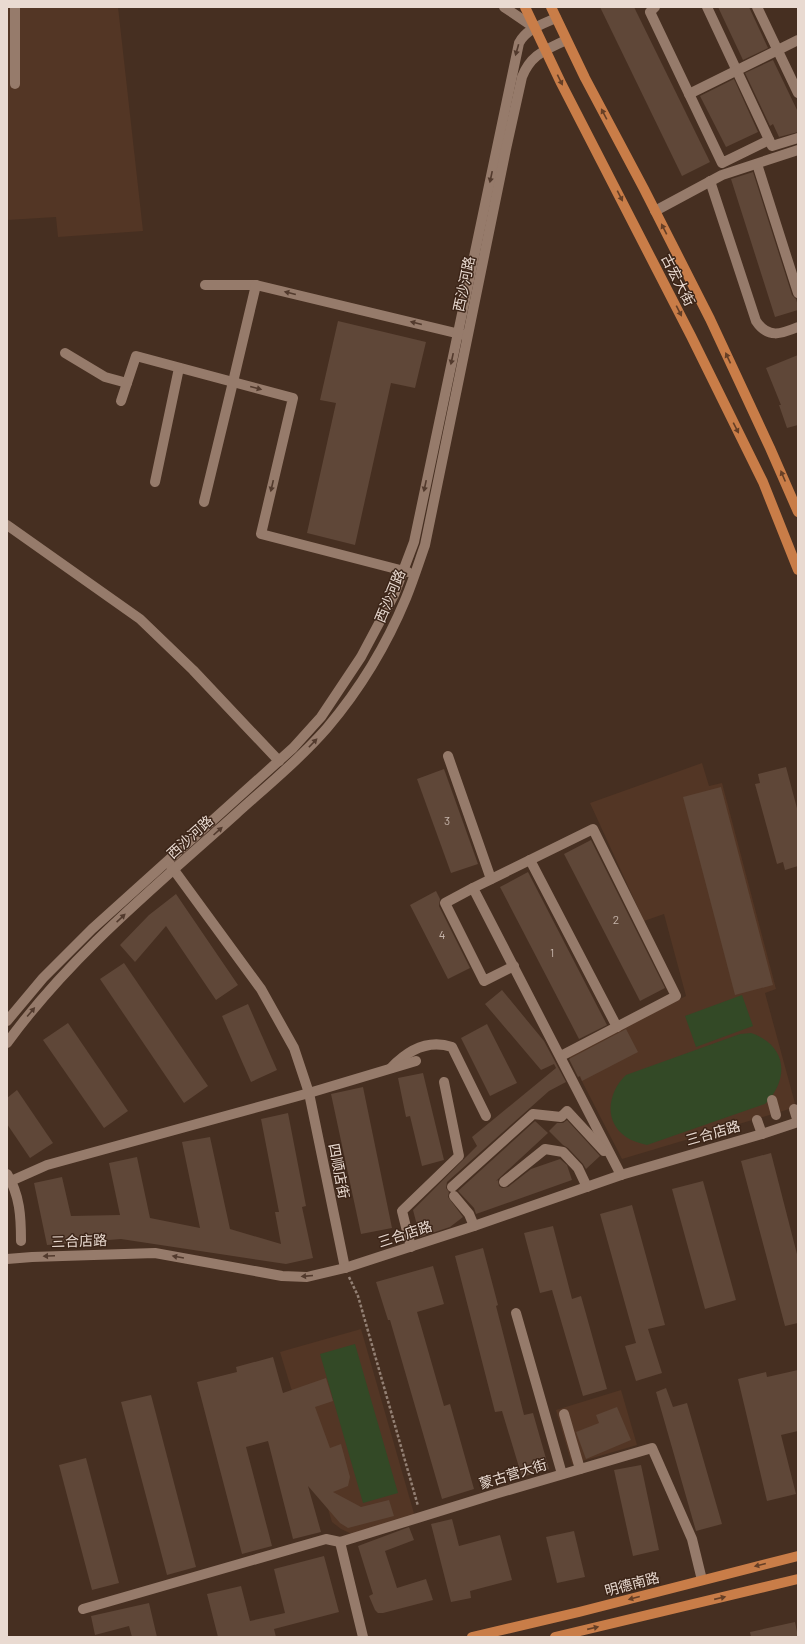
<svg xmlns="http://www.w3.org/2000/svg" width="805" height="1644" viewBox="0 0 805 1644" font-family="Barlow,'Noto Sans SC',sans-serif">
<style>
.built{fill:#533625}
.green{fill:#334926}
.building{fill:#5f4738}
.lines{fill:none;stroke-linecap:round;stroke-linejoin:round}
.path{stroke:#938074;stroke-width:2.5;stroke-dasharray:3 2;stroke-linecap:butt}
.minor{stroke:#967b6b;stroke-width:10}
.major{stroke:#c97d48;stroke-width:10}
.oneway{fill:#523a2d}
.oneway2{fill:#663f26}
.labels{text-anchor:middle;stroke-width:3;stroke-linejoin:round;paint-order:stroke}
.number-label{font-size:12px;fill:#c6b5ab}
.street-label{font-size:14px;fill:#e9dad1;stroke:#3c2518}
</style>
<rect width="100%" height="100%" fill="#462f21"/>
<g class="built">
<path d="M7 7H118L143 231 58 237 56 217 7 220Z"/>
<path d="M702 763 709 786 722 783 776 989 765 993 796 1107 622 1159 569 1056 686 996 664 914 644 921 590 803Z"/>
<path d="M361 1329 415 1517 354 1535 341 1529 332 1522 280 1352Z"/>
<path d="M621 1390 637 1445 572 1464 556 1410Z"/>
</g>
<g class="green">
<path d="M742 995 753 1026 696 1047 685 1016Z"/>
<path d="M751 1033C787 1045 790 1079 765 1104L647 1145C639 1143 632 1141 626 1137 603 1121 608 1092 626 1075L740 1034Z"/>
<path d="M355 1344 398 1493 363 1503 320 1354Z"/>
</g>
<g class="building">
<path d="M600 7H634L710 162 682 176Z"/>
<path d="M718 7H749L768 48 743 60Z"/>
<path d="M773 60 798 112V132L779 137 773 124 770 126 745 73Z"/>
<path d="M734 79 758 132 726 147 700 96Z"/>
<path d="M753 172 792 295 796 299 798 306V310L775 317 731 179Z"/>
<path d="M338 321 426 342 415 388 391 383 355 545 307 533 336 403 320 400Z"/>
<path d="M798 355V425L787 428 779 405H781L766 368Z"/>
<path d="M786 767 798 812V866L785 870 783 862 777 864 755 784 760 783 758 774Z"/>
<path d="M444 769 478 864 451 873 417 779Z"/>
<path d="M721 787 773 985 735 995 683 797Z"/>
<path d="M591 840 665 988 640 1001 564 854Z"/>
<path d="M528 872 607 1025 579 1039 500 887Z"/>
<path d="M436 891 440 899 439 906 470 968 448 979 410 905Z"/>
<path d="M176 894 238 985 216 1000 166 926 135 962 120 945 149 915Z"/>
<path d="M124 963 208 1086 184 1103 100 979Z"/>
<path d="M502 990 544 1041 566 1082 549 1091 447 1182 446 1188 449 1192 448 1197 463 1217 450 1227 420 1237 413 1210 477 1146 472 1137 556 1068 554 1064 541 1070 485 1004Z"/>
<path d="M248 1004 277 1070 251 1082 222 1016Z"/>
<path d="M68 1023 128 1111 104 1128 43 1040Z"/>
<path d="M487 1024 517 1083 490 1096 461 1038Z"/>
<path d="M626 1029 638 1052 582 1081 580 1076 578 1077 569 1059Z"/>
<path d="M423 1073 444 1160 422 1166 410 1116 406 1117 398 1078Z"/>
<path d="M363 1087 392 1228 361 1234 331 1094Z"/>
<path d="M17 1090 53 1143 30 1158 7 1124V1098Z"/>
<path d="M288 1113 306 1206 302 1207 313 1258 286 1264 121 1239 47 1245 34 1183 62 1177 71 1216 120 1215 109 1163 137 1157 150 1218 200 1228 182 1142 210 1137 230 1229 281 1244 275 1212H279L261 1119Z"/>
<path d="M567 1120 600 1156 586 1169 583 1164 568 1148 563 1145 549 1131 557 1123H563Z"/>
<path d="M535 1121 548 1133 496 1181 498 1180 499 1186 502 1188 508 1187 531 1169 560 1159 567 1165 572 1180 476 1214 474 1208 458 1191Z"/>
<path d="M771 1153 798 1258V1323L785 1326 741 1161Z"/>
<path d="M703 1181 736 1300 705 1309 672 1189Z"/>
<path d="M632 1205 665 1325 648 1329 662 1373 636 1381 625 1346 636 1343 600 1214Z"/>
<path d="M553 1226 572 1299 581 1296 607 1389 583 1396 552 1290 540 1293 524 1233Z"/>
<path d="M483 1248 498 1305 496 1306 524 1415 533 1413 549 1469 522 1477 502 1411 495 1412 455 1256Z"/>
<path d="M433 1266 444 1304 417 1312 444 1406 450 1404 474 1489 442 1499 390 1320H388L376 1282Z"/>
<path d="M273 1357 283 1393 326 1378 333 1401 315 1407 330 1448 341 1444 350 1477 348 1486 333 1492 361 1507 389 1500 394 1516 348 1528 340 1523 308 1486 321 1532 293 1539 268 1441 246 1447 272 1546 242 1554 197 1382 237 1372 236 1367Z"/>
<path d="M798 1370V1431L781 1435 796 1494 767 1501 738 1379 766 1372 767 1377Z"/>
<path d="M666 1388 673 1407 687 1403 722 1524 696 1531 656 1392Z"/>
<path d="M151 1395 196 1567 167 1575 121 1402Z"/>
<path d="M617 1407 631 1440 586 1459 576 1432 599 1423 596 1415Z"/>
<path d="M86 1458 119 1583 92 1590 59 1465Z"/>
<path d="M641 1465 659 1550 633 1556 614 1470Z"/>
<path d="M452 1519 459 1546 500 1535 512 1580 470 1591 471 1598 451 1602 431 1524Z"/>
<path d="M409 1527 414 1540 385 1551 397 1588 426 1579 433 1600 383 1613H378L375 1610 369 1596 373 1594 358 1546Z"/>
<path d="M574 1531 585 1577 557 1583 546 1537Z"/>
<path d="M324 1556 339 1612 274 1629 276 1637H218L207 1594 241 1586 250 1621 285 1613 274 1569Z"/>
<path d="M149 1603 157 1637H132L129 1626 95 1635 91 1616Z"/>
<path d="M795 1622 798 1637H751L750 1632Z"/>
</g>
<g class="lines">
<path class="path" d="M349 1277 358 1296 418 1506"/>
<g class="minor">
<path d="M15 7V84"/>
<path d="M504 7 535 28"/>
<path d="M655 7 650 12 722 163 769 140"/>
<path d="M707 7 772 146 798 138"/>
<path d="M757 7 798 93"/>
<path d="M689 94 798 40"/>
<path d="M757 164 798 293"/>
<path d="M710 181 756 321C768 339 781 334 798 327"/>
<path d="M655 211 722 175 798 150"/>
<path d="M205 285H256"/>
<path d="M65 353 105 377 127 383"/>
<path d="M121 401 136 356 233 382 204 502"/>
<path d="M155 482 179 368"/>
<path d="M7 525 140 619 193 670 279 761"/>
<path d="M408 572 261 534 293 398 233 382 256 285 464 335"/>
<path d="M448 756 491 879"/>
<path d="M530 860 617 1027"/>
<path d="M171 866 261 989 294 1048 309 1093 345 1268"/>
<path d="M473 888 445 903 484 981 514 966"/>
<path d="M7 1021 43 978 92 929 293 748 321 717 361 657 394 595 414 542 519 43C526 29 543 24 556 18"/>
<path d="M7 1043C71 955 156 886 236 814 267 786 300 759 327 728 360 689 387 644 406 598 413 581 419 562 425 545L506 149 522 77C531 54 546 50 566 40"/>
<path d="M561 1056 676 996 593 829 473 888 621 1175"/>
<path d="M391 1068C407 1051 428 1039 452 1047L486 1116"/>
<path d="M772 1100 776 1115"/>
<path d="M794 1109 798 1122"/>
<path d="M757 1120 762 1134"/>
<path d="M7 1174C20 1195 21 1217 21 1241"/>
<path d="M11 1181 47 1165 309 1093 416 1061"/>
<path d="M504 1182 545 1149 563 1152 578 1168 587 1187"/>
<path d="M452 1187 533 1114 561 1117 567 1111 604 1151"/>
<path d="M454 1196 469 1214 474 1226"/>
<path d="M411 1247 402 1211 459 1156 444 1082"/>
<path d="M7 1259 32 1257 155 1253 282 1276 307 1277 345 1268 474 1226 621 1175 762 1134 798 1122"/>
<path d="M516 1313 562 1474"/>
<path d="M564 1414 580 1469"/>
<path d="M83 1609 326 1539 340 1542"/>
<path d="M363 1637 340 1542 495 1494 652 1448 692 1539 702 1580"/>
</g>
<g class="major">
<path d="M525 7 561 83 691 336 763 482 798 570"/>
<path d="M551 7 585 78 644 189 710 319 770 448 798 512"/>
<path d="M472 1637 579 1612 798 1556"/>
<path d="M555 1637 798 1579"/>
</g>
</g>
<defs><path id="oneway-solid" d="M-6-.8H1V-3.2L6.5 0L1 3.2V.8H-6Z"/></defs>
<g class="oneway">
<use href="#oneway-solid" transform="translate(517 50) rotate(106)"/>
<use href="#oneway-solid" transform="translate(491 177) rotate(102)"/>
<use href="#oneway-solid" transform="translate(290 293) rotate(-166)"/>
<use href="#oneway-solid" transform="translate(416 323) rotate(-166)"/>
<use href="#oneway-solid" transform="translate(452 359) rotate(102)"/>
<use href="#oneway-solid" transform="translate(256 388) rotate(15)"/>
<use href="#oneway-solid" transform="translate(272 486) rotate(103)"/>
<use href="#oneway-solid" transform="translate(425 486) rotate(102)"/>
<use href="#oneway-solid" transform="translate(313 743) rotate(-46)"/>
<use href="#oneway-solid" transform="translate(218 831) rotate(-42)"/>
<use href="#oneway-solid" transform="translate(121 918) rotate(-43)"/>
<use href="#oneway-solid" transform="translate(31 1012) rotate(-50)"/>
<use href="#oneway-solid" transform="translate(49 1256) rotate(178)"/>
<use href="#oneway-solid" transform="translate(178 1257) rotate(-170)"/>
<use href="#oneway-solid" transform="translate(307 1276) rotate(175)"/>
</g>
<g class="oneway2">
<use href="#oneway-solid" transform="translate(560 80) rotate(64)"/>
<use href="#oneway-solid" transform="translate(604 114) rotate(-118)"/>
<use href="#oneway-solid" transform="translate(620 196) rotate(63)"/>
<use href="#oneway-solid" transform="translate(664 229) rotate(-117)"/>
<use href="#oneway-solid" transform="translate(679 311) rotate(63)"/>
<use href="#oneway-solid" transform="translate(728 358) rotate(-115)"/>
<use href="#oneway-solid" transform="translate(736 428) rotate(63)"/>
<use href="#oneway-solid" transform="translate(783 476) rotate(-113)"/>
<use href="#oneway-solid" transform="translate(760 1565) rotate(166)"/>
<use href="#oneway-solid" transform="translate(634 1598) rotate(165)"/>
<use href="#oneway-solid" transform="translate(720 1598) rotate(-13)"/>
<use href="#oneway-solid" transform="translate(593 1628) rotate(-13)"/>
</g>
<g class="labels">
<g class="number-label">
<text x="447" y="825">3</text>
<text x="616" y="924">2</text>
<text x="442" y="939">4</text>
<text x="552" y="957">1</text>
</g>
<g class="street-label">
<text transform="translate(678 280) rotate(63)" y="5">古宏大街</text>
<text transform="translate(464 284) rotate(-78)" y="5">西沙河路</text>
<text transform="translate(390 596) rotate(-67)" y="5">西沙河路</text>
<text transform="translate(190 837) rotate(-42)" y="5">西沙河路</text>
<text transform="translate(713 1133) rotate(-16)" y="5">三合店路</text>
<text transform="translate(339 1171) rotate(79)" y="5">四顺店街</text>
<text transform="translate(405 1234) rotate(-18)" y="5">三合店路</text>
<text transform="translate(79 1241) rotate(-2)" y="5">三合店路</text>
<text transform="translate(513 1474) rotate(-17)" y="5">蒙古营大街</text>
<text transform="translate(632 1584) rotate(-15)" y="5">明德南路</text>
</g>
</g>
<rect width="805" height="1644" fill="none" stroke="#e9dad1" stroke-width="16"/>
</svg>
